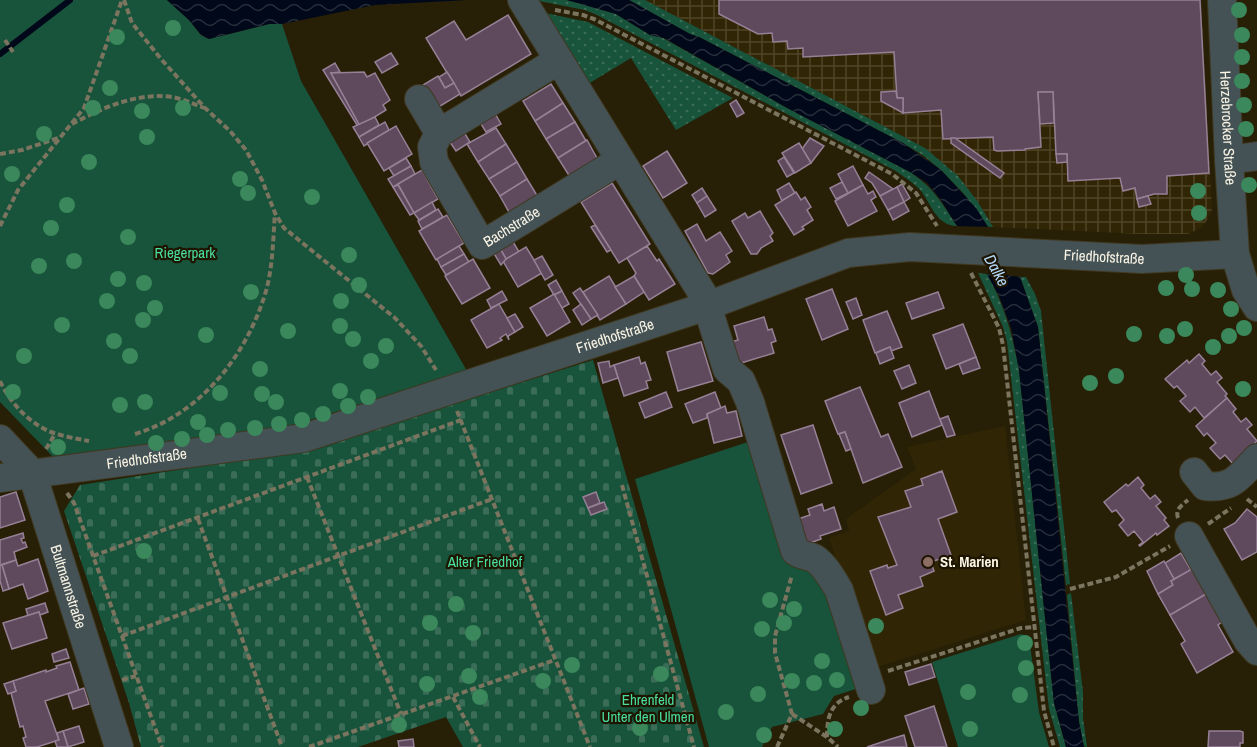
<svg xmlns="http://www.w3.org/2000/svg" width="1257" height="747" viewBox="0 0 1257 747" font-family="'Archivo Narrow',sans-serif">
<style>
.industrial{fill:url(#industrial-grid)}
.built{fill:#302504}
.grass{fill:url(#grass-dots)}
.cemetery{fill:url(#cemetery-stones)}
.green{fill:#18533b}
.water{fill:url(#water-waves)}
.pier{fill:#271f06}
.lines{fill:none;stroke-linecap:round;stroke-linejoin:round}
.stream{stroke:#000819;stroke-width:6}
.building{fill:#5e495d;stroke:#968096;stroke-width:1.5}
.minor-casing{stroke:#403921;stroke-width:30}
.path{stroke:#7b745f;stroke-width:4;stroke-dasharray:6 3;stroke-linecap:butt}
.minor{stroke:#445255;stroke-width:28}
.tree{fill:#3a885b}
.education-dot{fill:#8d6e63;stroke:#1e1500;stroke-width:2}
.labels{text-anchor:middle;stroke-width:4.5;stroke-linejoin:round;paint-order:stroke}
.street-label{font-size:15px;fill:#faf4e5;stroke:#1e1500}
.park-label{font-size:15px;fill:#49dea0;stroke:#1e1500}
.poi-label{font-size:15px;font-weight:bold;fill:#faf4e5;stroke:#1e1500;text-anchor:start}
.water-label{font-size:16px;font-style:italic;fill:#b1d8f9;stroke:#1e1500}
</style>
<defs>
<pattern id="industrial-grid" width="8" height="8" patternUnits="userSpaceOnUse" patternTransform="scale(1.5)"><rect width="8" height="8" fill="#302504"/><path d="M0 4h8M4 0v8" fill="none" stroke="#4f4528"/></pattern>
<pattern id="grass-dots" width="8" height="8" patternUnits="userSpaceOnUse" patternTransform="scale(1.5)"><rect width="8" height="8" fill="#18533b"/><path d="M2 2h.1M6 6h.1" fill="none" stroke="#3a6c57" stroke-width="1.8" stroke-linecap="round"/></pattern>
<pattern id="cemetery-stones" width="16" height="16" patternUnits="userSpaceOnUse" patternTransform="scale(1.5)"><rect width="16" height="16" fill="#18533b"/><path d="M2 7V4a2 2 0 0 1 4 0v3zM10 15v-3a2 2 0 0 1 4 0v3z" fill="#3a6c57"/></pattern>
<pattern id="water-waves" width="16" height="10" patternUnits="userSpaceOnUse" patternTransform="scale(1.5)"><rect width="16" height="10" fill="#000819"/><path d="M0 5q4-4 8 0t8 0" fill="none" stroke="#262d3a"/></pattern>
</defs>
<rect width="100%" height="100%" fill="#271f06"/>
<path class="industrial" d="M645 0H1201L1212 209 1208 219 1201 228 1188 234H1140L993 227 978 202 925 148Z"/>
<path class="built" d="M1005 426 1026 620 871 669 829 538 849 531 846 519 916 469 907 447Z"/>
<g class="grass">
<path d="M534 0H567L585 5 616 14 650 35 663 38 789 109 910 172C934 188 942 203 957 226 937 226 931 204 921 191 914 183 903 176 894 170L597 15 585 10Z"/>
<path d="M629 0H645L925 148 958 176 978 202 993 227H988L965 195 941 170 924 156 903 143 699 37 690 34Z"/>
<path d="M536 11 588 22 733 98 676 130 631 58 583 87Z"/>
<path d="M978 273 987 274C1005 307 1012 333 1019 370L1054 703 1066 747H1060L1049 709 1007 342 1003 327Z"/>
<path d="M1020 277H1026L1035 294 1041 311 1070 584 1066 585 1038 327Z"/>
<path d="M1071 593 1083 692V718L1087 747 1084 746 1079 722 1067 595Z"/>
</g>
<path class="cemetery" d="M593 360 704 747H463L446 717 358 747H141L129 703 64 511 80 485 307 450Z"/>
<g class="green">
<path d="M0 0H167L189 20 201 35 209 39 269 24H282L301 81 467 371 297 424 56 460 0 402Z"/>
<path d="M754 440 787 552 794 567 809 563 816 568 865 686 834 696 823 714 772 727 762 747H709L635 479Z"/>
<path d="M1021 634 1029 637 1039 712 1049 747H958L932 662Z"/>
</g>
<g class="water">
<path d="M167 0H468L375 5 282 24H269L209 39 201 35 189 20Z"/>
<path d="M567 0H629L690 34 699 37 903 143 941 170 976 208 1020 277 1038 327 1079 722 1084 747H1066L1054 703 1019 370 1011 328 999 296 987 274 940 199 927 183 910 172 789 109 664 38 650 35 616 14Z"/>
</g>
<path class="pier" d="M953 226 992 227 1023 277 983 273Z"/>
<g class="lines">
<path class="stream" d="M0 54 70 0"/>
</g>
<g class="building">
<path d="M719 0H1200L1209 173 1167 176V194H1154L1137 199 1135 188 1123 191 1120 178 1068 181 1067 154H1056L1053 92H1038L1041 147 1025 149V150L997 151 994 150 993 137 943 139 941 110 903 113V98H897L894 52 803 57V48L788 49 787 41 773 42 772 33 758 34 719 14Z"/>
<path d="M508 15 531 54 461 96 426 38 454 21 466 40Z"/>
<path d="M391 53 398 64 382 73 375 62Z"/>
<path d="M335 63 340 72 331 73 359 124 357 125 323 70Z"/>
<path d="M364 72 367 77 375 73 390 100 383 105 386 110 360 126 331 73Z"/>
<path d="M447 72 454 83 445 88 439 77Z"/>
<path d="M438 76 445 88 454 83 460 94 437 108 423 85Z"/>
<path d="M551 84 563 103 535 121 523 101Z"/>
<path d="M896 91 897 98H903V113L881 101V92Z"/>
<path d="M1038 92H1053L1054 123 1040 124Z"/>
<path d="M736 100 744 113 737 117 730 104Z"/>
<path d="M563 103 575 122 546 139 535 121Z"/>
<path d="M493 110 501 124 486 132 478 119Z"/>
<path d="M375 117 379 125 359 137 353 127Z"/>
<path d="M385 122 389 130 364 146 359 137Z"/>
<path d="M575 122 586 141 587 140 558 158 546 139Z"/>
<path d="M396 126 412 154 384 171 367 143Z"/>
<path d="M496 128 506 144 478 162 467 144Z"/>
<path d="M462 129 470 142 456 151 447 138Z"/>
<path d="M810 138 824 146 811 163 802 149Z"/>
<path d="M951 138H955L1004 173 1000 178 951 143Z"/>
<path d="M587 140 598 160 570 177 558 158Z"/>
<path d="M799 143 811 163 795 173 782 153Z"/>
<path d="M506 144 517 162 489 179 478 162Z"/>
<path d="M667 151 687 183 663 198 643 166Z"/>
<path d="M1056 154H1067V162L1057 163Z"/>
<path d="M784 157 794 173 787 177 778 161Z"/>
<path d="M406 158 411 166 394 176 389 168Z"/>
<path d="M517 162 527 179 500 196 489 179Z"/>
<path d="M411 166 415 174 393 187 388 179Z"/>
<path d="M853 166 863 185 848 193 838 174Z"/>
<path d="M422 170 438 199 414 213 398 184Z"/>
<path d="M869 172 879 179 893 189 880 196 872 183 865 178Z"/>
<path d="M527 179 538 197 510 214 500 196Z"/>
<path d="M842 182 848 193 836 199 830 188Z"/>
<path d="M612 183 650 244 619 263 581 202Z"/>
<path d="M789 183 795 193 782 201 777 190Z"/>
<path d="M902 184 910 198 904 202 897 187Z"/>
<path d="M398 185 414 213 410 215 393 187Z"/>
<path d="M863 185 868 194 873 191 876 197 871 200 877 211 848 226 835 201Z"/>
<path d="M897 187 904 202 888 210 880 196Z"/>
<path d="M702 188 707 196 697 203 692 195Z"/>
<path d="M796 192 801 200 805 197 811 207 807 210 813 220 802 227 804 229 794 235 775 205Z"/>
<path d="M707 196 716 210 705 217 697 203Z"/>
<path d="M1148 196 1151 204 1139 207 1137 199Z"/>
<path d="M432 202 436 210 419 220 414 213Z"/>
<path d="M904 202 909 211 893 220 888 210Z"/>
<path d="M438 209 443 217 422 229 418 221Z"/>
<path d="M760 211 773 233 770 236 773 241 761 248 757 254H751L732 221 745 213 748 218Z"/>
<path d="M447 215 464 243 436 260 419 231Z"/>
<path d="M697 224 706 241 720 232 732 251 726 255 730 262 713 274 708 273 685 231Z"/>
<path d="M595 225 611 250 607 252 591 227Z"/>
<path d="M512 240 519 252 506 259 500 248Z"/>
<path d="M459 246 464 254 441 267 437 259Z"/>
<path d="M647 246 657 261 659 259 675 284 649 300 634 276 636 273 627 258Z"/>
<path d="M526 247 542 273 518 287 503 261Z"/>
<path d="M500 248 506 259 501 265 493 252Z"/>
<path d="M464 254 469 262 446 275 441 267Z"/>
<path d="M542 256 553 275 545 280 534 260Z"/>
<path d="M473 259 490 288 462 304 445 276Z"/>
<path d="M609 276 626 304 600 320 583 292Z"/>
<path d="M634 276 644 292 626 304 615 287Z"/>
<path d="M556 280 562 291 554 295 548 285Z"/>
<path d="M580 288 598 315 591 319 573 293Z"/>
<path d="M832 289 848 329 822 340 806 299Z"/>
<path d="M502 291 507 300 491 308 487 300Z"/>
<path d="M562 291 569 304 562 308 554 295Z"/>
<path d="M938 292 944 308 912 319 906 303Z"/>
<path d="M554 294 570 322 547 336 530 308Z"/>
<path d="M856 298 862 315 853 319 846 302Z"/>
<path d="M499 304 515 332 508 336 509 340 506 334 500 338 502 340 487 348 471 320Z"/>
<path d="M581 304 591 319 582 325 573 310Z"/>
<path d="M887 311 902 347 891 351 890 347 875 353 863 320Z"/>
<path d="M515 314 523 327 515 332 507 318Z"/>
<path d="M764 317 768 330 772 329 776 341 771 343 774 353 738 364 731 342 738 340 734 326Z"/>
<path d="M963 324 976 357 946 369 933 335Z"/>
<path d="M701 342 713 381 678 391 667 352Z"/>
<path d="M890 347 894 358 880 364 876 353Z"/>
<path d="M1199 354 1205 361 1202 364 1211 375 1216 371 1222 378 1217 382 1227 394 1225 396 1227 398 1204 418 1195 407 1190 412 1180 401 1186 396 1177 386 1174 388 1165 379 1187 360 1189 363Z"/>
<path d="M639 357 641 364 645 362 651 380 646 381 648 388 624 396 614 365Z"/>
<path d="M976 357 980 368 963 374 959 364Z"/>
<path d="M609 361 610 367 614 365 618 378 603 383 598 363Z"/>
<path d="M909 365 916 383 902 389 894 371Z"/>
<path d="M860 387 881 437 888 434 902 467 863 483 845 432 838 434 825 401Z"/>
<path d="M929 391 942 425 912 437 899 403Z"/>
<path d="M666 392 672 407 645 418 639 403Z"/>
<path d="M715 392 721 408 707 414V418L693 423 685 404Z"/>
<path d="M1227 398 1236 409 1233 412 1241 422 1246 418 1252 425 1247 429 1257 441 1255 443 1257 445 1234 465 1225 455 1220 459 1210 448 1216 443 1207 433 1204 436 1196 426Z"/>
<path d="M725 406 727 413 736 411 742 436 714 443 707 414Z"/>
<path d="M948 416 955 435 947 437 940 419Z"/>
<path d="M813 425 832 483 801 494 781 435Z"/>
<path d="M845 432 851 449 846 451 839 434Z"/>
<path d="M942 471 957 512 938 519 951 555 931 562 934 571 920 577 923 586 898 595 903 608 886 615 870 571 887 565 888 568 897 565 878 517 911 507 905 491 923 485 921 479Z"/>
<path d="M1138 477 1144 485 1141 488 1150 499 1155 495 1161 502 1156 506 1166 518 1164 520 1169 526 1157 535 1156 533 1140 546 1139 545 1143 542 1134 531 1128 536 1119 525 1124 520 1116 510 1112 512 1104 502 1126 484 1128 486Z"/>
<path d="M16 492 25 520 0 528V497Z"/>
<path d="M596 492 600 503 588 508 583 497Z"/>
<path d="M604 502 607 509 591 515 588 508Z"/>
<path d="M822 504 824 511 834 507 841 529 820 536 821 539 807 544 798 519 810 515 808 509Z"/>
<path d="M1247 509 1257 517V552L1242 560 1224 529 1235 523Z"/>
<path d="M23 533 24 538 21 539 23 543 25 542 27 547 14 552 16 560 0 565V540Z"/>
<path d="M1181 553 1191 570 1174 579 1165 563Z"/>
<path d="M38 559 48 591 28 599 23 584 9 589 2 565 16 560 18 566Z"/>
<path d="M1164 561 1174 579 1171 581 1173 585 1158 594 1147 571Z"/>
<path d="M0 565H2L9 589 3 591 0 581Z"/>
<path d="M1192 569 1206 594 1170 615 1158 594 1173 585 1171 581Z"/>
<path d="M1206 594 1222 622 1218 625 1233 652 1197 673 1181 644 1185 641 1170 615Z"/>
<path d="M45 603 48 612 40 615 39 612 28 616 26 609Z"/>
<path d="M39 612 47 638 12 649 3 623Z"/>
<path d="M66 649 69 658 54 662 52 654Z"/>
<path d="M70 662 79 690 45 701 59 740 37 747H26L23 738 26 737 23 726 20 727 11 693 16 691 13 681 46 670V672L57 668 56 666Z"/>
<path d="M931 664 935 677 909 685 905 672Z"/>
<path d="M13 681 16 691 8 694 4 684Z"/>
<path d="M84 688 89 704 73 709 68 694Z"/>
<path d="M934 706 947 747H915L905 716Z"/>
<path d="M79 726 84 742 68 747 63 731Z"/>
<path d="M63 731 68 747H57L55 741 59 740 57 733Z"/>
<path d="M1209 731H1240L1243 732V743H1240V747H1208Z"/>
<path d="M904 735 907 747H867L891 739Z"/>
<path d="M413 739 414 747H399L398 741Z"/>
</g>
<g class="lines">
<g class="minor-casing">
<g id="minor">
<path d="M522 0 704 296 727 369 741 381 750 402 795 551C801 556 807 555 814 558 824 564 833 580 839 590L871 690"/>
<path id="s1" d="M1222 0 1229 160 1235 254 1246 290 1257 307"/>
<path id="s2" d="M559 60 439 133 432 147 434 162 482 245 619 161"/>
<path d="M419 99 439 133"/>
<path d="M1229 160 1257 156"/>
<path id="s3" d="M0 439 32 473 119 747"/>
<path d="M1194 472 1205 486C1233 489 1239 477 1257 458"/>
<path id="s4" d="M0 478 304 438 707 306 848 253 910 247 1142 259 1235 254"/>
<path d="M1189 536 1248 641 1257 651"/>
</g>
</g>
<g class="path">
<path d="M124 0 132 23 161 59 205 108 230 131 246 150 262 180 275 213 284 228 395 318 421 346 436 370"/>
<path d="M555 10 583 15 594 19 892 174 916 193 937 226"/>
<path d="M5 40 13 52"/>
<path d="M72 124C102 108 137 92 172 97 183 99 194 104 204 108"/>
<path d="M0 154 22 150 58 138"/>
<path d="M0 226 18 190 84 108 122 0"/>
<path d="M971 273 999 328 1003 345 1044 711 1054 747"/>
<path d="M0 381C10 403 32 427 57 434 67 437 78 439 89 441"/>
<path d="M457 411 590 747"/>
<path d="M135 434C201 414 247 355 266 291 273 266 273 239 275 213"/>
<path d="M46 449 55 434"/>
<path d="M307 477 401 714"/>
<path d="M622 485 694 747"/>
<path d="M67 493 74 503 162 747"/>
<path d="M1247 499 1257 507"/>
<path d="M1178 518C1175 509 1182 505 1188 500"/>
<path d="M198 519 282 747"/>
<path d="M1208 524 1231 508"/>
<path d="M93 556 461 420"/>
<path d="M1070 589 1116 577 1170 546"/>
<path d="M122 636 492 499"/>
<path d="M888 671 1021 628 1034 627"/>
<path d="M122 680 136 676"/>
<path d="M453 697 480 747"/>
<path d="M792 714 827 737 838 747"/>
<path d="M827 737C827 718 830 703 849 697"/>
<path d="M309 747 555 660"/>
<path d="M777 747 792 714 775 653V636L792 575"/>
</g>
<use href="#minor" class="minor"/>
</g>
<g class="tree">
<circle cx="1239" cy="10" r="8"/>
<circle cx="173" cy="28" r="8"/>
<circle cx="1242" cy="35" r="8"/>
<circle cx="117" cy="37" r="8"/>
<circle cx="1242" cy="57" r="8"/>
<circle cx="1242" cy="81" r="8"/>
<circle cx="110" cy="88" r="8"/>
<circle cx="1244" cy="105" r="8"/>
<circle cx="93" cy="108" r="8"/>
<circle cx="183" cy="108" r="8"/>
<circle cx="142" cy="111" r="8"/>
<circle cx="1246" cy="129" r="8"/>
<circle cx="44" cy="134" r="8"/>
<circle cx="147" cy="137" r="8"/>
<circle cx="89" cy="162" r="8"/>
<circle cx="12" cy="174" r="8"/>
<circle cx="240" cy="179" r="8"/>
<circle cx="1249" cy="185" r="8"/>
<circle cx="1198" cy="191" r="8"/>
<circle cx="248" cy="193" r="8"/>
<circle cx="312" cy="197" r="8"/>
<circle cx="67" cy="205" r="8"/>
<circle cx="1199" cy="213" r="8"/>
<circle cx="51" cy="228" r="8"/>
<circle cx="128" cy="237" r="8"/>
<circle cx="349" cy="255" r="8"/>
<circle cx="74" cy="261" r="8"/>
<circle cx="39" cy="266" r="8"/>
<circle cx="1186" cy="275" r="8"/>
<circle cx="118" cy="279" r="8"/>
<circle cx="144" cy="283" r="8"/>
<circle cx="359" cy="285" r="8"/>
<circle cx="1166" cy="288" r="8"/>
<circle cx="1192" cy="289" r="8"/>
<circle cx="1218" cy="290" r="8"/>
<circle cx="251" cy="292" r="8"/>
<circle cx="107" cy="301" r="8"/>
<circle cx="341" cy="301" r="8"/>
<circle cx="155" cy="308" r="8"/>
<circle cx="1231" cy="309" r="8"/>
<circle cx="143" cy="320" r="8"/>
<circle cx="62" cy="325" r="8"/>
<circle cx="340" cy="326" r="8"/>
<circle cx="1244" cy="328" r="8"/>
<circle cx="1185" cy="329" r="8"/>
<circle cx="288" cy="331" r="8"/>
<circle cx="1134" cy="334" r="8"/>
<circle cx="206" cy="335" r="8"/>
<circle cx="1167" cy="336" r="8"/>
<circle cx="1229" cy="336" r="8"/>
<circle cx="353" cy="339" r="8"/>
<circle cx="114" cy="341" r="8"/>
<circle cx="386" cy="346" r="8"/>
<circle cx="1213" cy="347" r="8"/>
<circle cx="24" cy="356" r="8"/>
<circle cx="130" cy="356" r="8"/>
<circle cx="371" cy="361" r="8"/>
<circle cx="260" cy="369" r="8"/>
<circle cx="1116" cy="376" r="8"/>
<circle cx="1090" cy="383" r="8"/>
<circle cx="1243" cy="389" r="8"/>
<circle cx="340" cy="391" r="8"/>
<circle cx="13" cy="392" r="8"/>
<circle cx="220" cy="393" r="8"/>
<circle cx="262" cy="394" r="8"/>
<circle cx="368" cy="397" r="8"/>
<circle cx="145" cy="402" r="8"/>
<circle cx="276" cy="402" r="8"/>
<circle cx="120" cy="405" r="8"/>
<circle cx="348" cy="406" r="8"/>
<circle cx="323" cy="414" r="8"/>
<circle cx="302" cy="420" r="8"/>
<circle cx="198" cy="422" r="8"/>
<circle cx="279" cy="424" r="8"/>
<circle cx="255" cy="428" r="8"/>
<circle cx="228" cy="430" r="8"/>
<circle cx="207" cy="435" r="8"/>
<circle cx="182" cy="439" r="8"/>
<circle cx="156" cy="443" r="8"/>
<circle cx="58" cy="447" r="8"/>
<circle cx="144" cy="551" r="8"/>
<circle cx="770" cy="600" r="8"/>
<circle cx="456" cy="604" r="8"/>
<circle cx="794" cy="609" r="8"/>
<circle cx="430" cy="623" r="8"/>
<circle cx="784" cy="623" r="8"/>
<circle cx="876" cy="626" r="8"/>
<circle cx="762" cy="629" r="8"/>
<circle cx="473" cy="633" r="8"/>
<circle cx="1025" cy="643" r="8"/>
<circle cx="822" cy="661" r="8"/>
<circle cx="572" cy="665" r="8"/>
<circle cx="1026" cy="668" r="8"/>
<circle cx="661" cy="674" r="8"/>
<circle cx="469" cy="676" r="8"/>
<circle cx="837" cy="680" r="8"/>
<circle cx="543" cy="681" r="8"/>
<circle cx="792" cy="681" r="8"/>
<circle cx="814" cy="683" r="8"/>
<circle cx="427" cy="684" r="8"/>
<circle cx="968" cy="692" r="8"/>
<circle cx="758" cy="694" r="8"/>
<circle cx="1020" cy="695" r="8"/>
<circle cx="480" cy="697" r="8"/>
<circle cx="861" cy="708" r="8"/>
<circle cx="726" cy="712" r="8"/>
<circle cx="399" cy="725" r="8"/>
<circle cx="640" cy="728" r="8"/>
<circle cx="835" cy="729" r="8"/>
<circle cx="970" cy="729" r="8"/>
<circle cx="764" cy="735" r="8"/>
</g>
<circle class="education-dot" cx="928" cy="562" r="6"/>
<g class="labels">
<g class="street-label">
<text dy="5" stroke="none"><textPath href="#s1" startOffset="128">Herzebrocker Straße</textPath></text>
<text dy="5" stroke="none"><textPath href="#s2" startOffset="302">Bachstraße</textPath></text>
<text dy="5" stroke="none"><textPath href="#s4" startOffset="1138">Friedhofstraße</textPath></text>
<text dy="5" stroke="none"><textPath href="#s4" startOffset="634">Friedhofstraße</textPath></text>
<text dy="5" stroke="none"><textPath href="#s4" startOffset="148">Friedhofstraße</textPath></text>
<text dy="5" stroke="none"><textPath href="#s3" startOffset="166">Bultmannstraße</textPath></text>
</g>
<g class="park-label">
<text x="185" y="258">Riegerpark</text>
<text x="485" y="567">Alter Friedhof</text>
<text x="648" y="705">Ehrenfeld<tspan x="648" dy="17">Unter den Ulmen</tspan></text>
</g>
<g class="poi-label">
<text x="940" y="567">St. Marien</text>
</g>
<g class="water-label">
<text transform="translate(997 270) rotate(61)" y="6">Dalke</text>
</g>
</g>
</svg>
